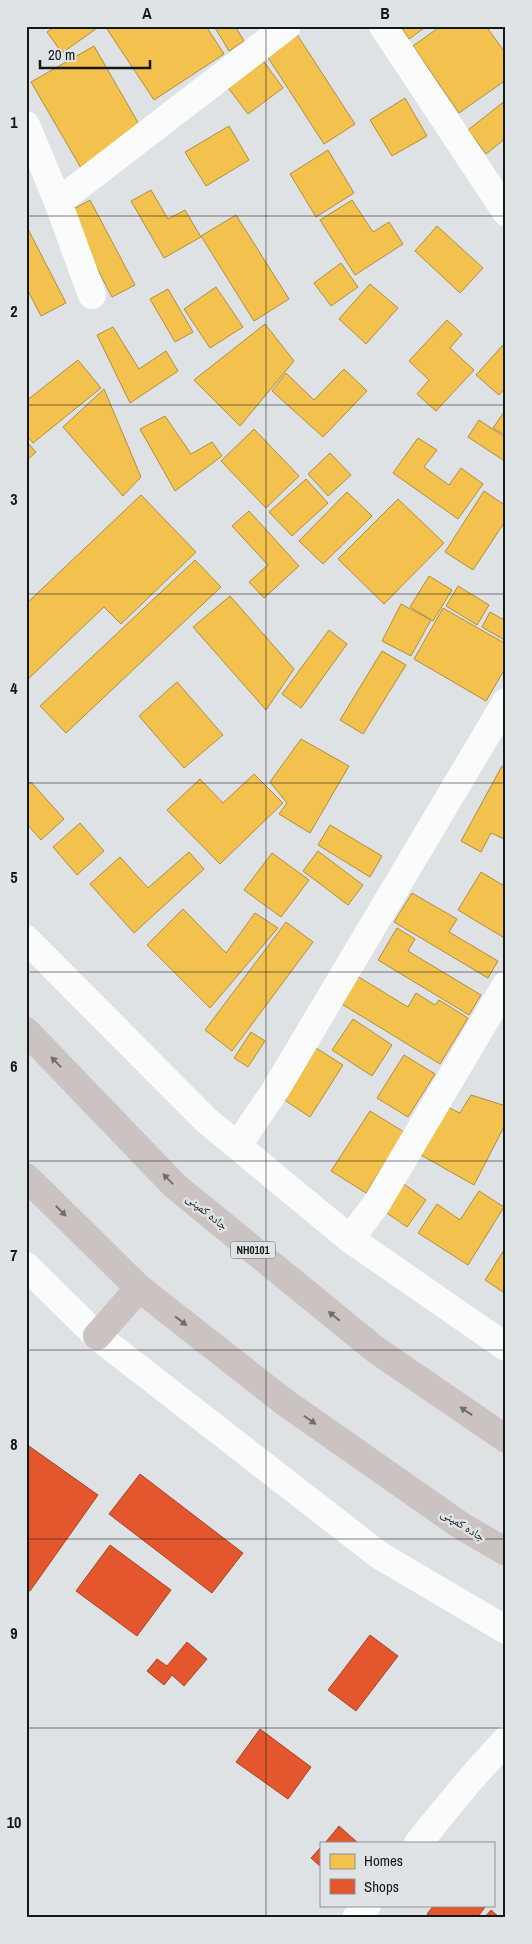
<svg xmlns="http://www.w3.org/2000/svg" width="532" height="1944" viewBox="0 0 532 1944" font-family="'Archivo Narrow','Noto Naskh Arabic',sans-serif">
<style>
.homes{fill:#f2c14e;stroke:#b08e3e}
.shops{fill:#e4572e;stroke:#a64427}
.lines{fill:none;stroke-linecap:round;stroke-linejoin:round}
.minor{stroke:#fafbfb;stroke-width:28}
.highway{stroke:#cbc3c1;stroke-width:28}
.oneway{fill:#706e6c}
.grid{fill:none;stroke:#161818;stroke-width:1;stroke-opacity:0.55}
.labels{text-anchor:middle;stroke-width:5;stroke-linejoin:round;paint-order:stroke}
.shield{fill:#dee3e5;stroke:#525556;stroke-width:1}
.shield-label{font-size:11px;font-weight:bold;fill:#161818}
.street-label{font-size:12px;fill:#161818;stroke:#dee3e5}
.neatline{fill:none;stroke:#161818;stroke-width:2}
.grid-label{font-size:16px;text-anchor:middle;font-weight:bold;fill:#161818}
</style>
<rect width="100%" height="100%" fill="#dfe2e4"/>
<g class="homes">
<path d="M55 26H100L62 53 47 32Z"/>
<path d="M105 26H206L224 54 154 100Z"/>
<path d="M214 26H235L244 41 229 51Z"/>
<path d="M400 26H427L409 39Z"/>
<path d="M441 26H486L506 54V80L459 113 413 46Z"/>
<path d="M296 33 355 124 324 144 265 53Z"/>
<path d="M94 46 144 133 81 168 31 82Z"/>
<path d="M259 55 283 88 248 114 223 81Z"/>
<path d="M405 98 427 136 392 156 370 120Z"/>
<path d="M506 100V138L486 154 468 130Z"/>
<path d="M229 126 249 160 206 186 185 152Z"/>
<path d="M328 150 354 193 316 217 290 174Z"/>
<path d="M151 190 168 219 185 210 201 237 164 258 131 201Z"/>
<path d="M90 200 135 285 112 297 68 212Z"/>
<path d="M352 200 373 232 389 222 403 244 355 275 320 220Z"/>
<path d="M236 215 289 299 254 321 201 236Z"/>
<path d="M437 226 483 268 460 293 415 251Z"/>
<path d="M29 231 66 303 41 316 26 287V233Z"/>
<path d="M341 263 358 287 331 306 314 283Z"/>
<path d="M370 284 398 308 366 344 339 319Z"/>
<path d="M216 287 243 327 210 348 184 309Z"/>
<path d="M168 289 193 332 175 342 150 299Z"/>
<path d="M447 320 462 334 450 348 474 370 436 411 417 394 429 380 409 361Z"/>
<path d="M265 324 294 361 240 426 194 380Z"/>
<path d="M113 327 139 369 166 351 178 371 130 403 97 335Z"/>
<path d="M503 345 506 347V387L499 395 476 375Z"/>
<path d="M78 360 101 388 33 443 26 435V401Z"/>
<path d="M344 369 367 391 323 437 272 391 286 373 314 400Z"/>
<path d="M104 389 141 477 123 496 63 427Z"/>
<path d="M504 412 506 414V436L493 428Z"/>
<path d="M165 416 191 454 212 442 222 456 175 491 140 429Z"/>
<path d="M479 420 506 438V462L468 437Z"/>
<path d="M254 429 299 476 266 508 221 461Z"/>
<path d="M418 438 437 450 424 467 449 485 461 468 483 484 458 519 393 473Z"/>
<path d="M26 441 36 452 26 461Z"/>
<path d="M330 453 351 475 328 496 308 474Z"/>
<path d="M306 479 328 503 292 536 269 512Z"/>
<path d="M484 491 506 506V520L473 570 445 552Z"/>
<path d="M347 492 372 516 323 564 299 541Z"/>
<path d="M141 495 196 552 121 624 104 607 26 681V604Z"/>
<path d="M398 499 444 543 384 604 338 559Z"/>
<path d="M249 511 299 566 264 598 249 582 268 565 232 526Z"/>
<path d="M195 560 221 587 66 733 40 706Z"/>
<path d="M429 576 452 590 433 621 410 607Z"/>
<path d="M458 586 489 605 477 625 446 606Z"/>
<path d="M230 596 294 669 266 710 193 627Z"/>
<path d="M401 604 431 620 411 656 382 641Z"/>
<path d="M443 608 506 644V667L486 701 414 659Z"/>
<path d="M490 612 506 621V641L482 627Z"/>
<path d="M329 630 347 644 301 708 282 694Z"/>
<path d="M382 651 406 665 363 734 340 720Z"/>
<path d="M177 682 223 735 184 768 139 716Z"/>
<path d="M301 739 349 766 310 833 279 814 287 803 270 782Z"/>
<path d="M502 766 506 768V835L504 839 491 833 481 852 461 841Z"/>
<path d="M254 774 283 803 220 864 167 810 200 779 223 803Z"/>
<path d="M31 782 64 819 41 840 26 823V786Z"/>
<path d="M80 823 104 851 77 875 53 847Z"/>
<path d="M330 825 382 856 370 877 318 845Z"/>
<path d="M318 851 363 885 348 905 303 871Z"/>
<path d="M189 852 204 869 134 933 90 884 120 857 148 888Z"/>
<path d="M272 853 309 880 281 917 244 890Z"/>
<path d="M481 872 506 887V939L458 910Z"/>
<path d="M412 893 457 919 449 932 498 961 488 978 394 922Z"/>
<path d="M183 909 226 953 255 913 278 928 210 1008 147 945Z"/>
<path d="M286 922 313 942 232 1051 205 1030Z"/>
<path d="M397 928 415 939 408 951 481 995 469 1015 378 960Z"/>
<path d="M357 976 408 1007 416 993 435 1005 439 1000 468 1018 440 1064 340 1003Z"/>
<path d="M353 1019 392 1045 372 1076 332 1050Z"/>
<path d="M251 1032 265 1041 248 1067 234 1058Z"/>
<path d="M316 1048 343 1065 310 1117 283 1099Z"/>
<path d="M404 1055 435 1074 408 1117 377 1098Z"/>
<path d="M471 1095 506 1106V1123L474 1185 419 1154 445 1106 460 1113Z"/>
<path d="M370 1111 404 1132 366 1193 331 1171Z"/>
<path d="M404 1184 426 1200 407 1227 384 1211Z"/>
<path d="M479 1191 504 1207 468 1265 418 1233 437 1204 460 1220Z"/>
<path d="M506 1247V1294L485 1280Z"/>
</g>
<g class="shops">
<path d="M26 1444 98 1495 30 1591 26 1589Z"/>
<path d="M140 1474 243 1553 212 1593 109 1514Z"/>
<path d="M110 1545 171 1590 137 1636 76 1591Z"/>
<path d="M370 1635 398 1656 356 1711 328 1690Z"/>
<path d="M187 1642 207 1659 184 1686 172 1675 164 1685 147 1671 157 1659 167 1666Z"/>
<path d="M260 1729 311 1767 288 1799 236 1762Z"/>
<path d="M339 1826 358 1843H325Z"/>
<path d="M321 1847V1867L311 1858Z"/>
<path d="M434 1905H483L485 1907 477 1918H432L427 1914Z"/>
<path d="M491 1910 500 1918H484Z"/>
</g>
<g class="lines">
<g class="minor">
<path d="M383 26 506 212"/>
<path d="M26 125 58 202 92 295"/>
<path d="M58 202 287 26"/>
<path d="M26 939 206 1120 350 1239 506 1347"/>
<path d="M238 1145 276 1089 506 702"/>
<path d="M350 1239 377 1203 506 985"/>
<path d="M26 1266 97 1336 379 1555 506 1630"/>
<path d="M418 1843 468 1782 506 1740"/>
<path d="M356 1918 367 1905"/>
</g>
<g class="highway">
<path d="M26 1031 175 1186 376 1350 506 1439"/>
<path d="M26 1177 139 1288 283 1401 460 1525 506 1552"/>
<path d="M97 1336 139 1288"/>
</g>
</g>
<defs><path id="oneway-solid" d="M-6-.8H1V-3.2L6.5 0L1 3.2V.8H-6Z" transform="scale(1.25)"/></defs>
<g class="oneway">
<use href="#oneway-solid" transform="translate(56 1062) rotate(-134)"/>
<use href="#oneway-solid" transform="translate(168 1179) rotate(-134)"/>
<use href="#oneway-solid" transform="translate(61 1211) rotate(45)"/>
<use href="#oneway-solid" transform="translate(334 1316) rotate(-141)"/>
<use href="#oneway-solid" transform="translate(181 1321) rotate(38)"/>
<use href="#oneway-solid" transform="translate(466 1411) rotate(-146)"/>
<use href="#oneway-solid" transform="translate(310 1420) rotate(35)"/>
</g>
<path class="grid" d="M266 26V1918M26 216H506M26 405H506M26 594H506M26 783H506M26 972H506M26 1161H506M26 1350H506M26 1539H506M26 1728H506"/>
<g class="labels">
<rect class="shield" x="230.5" y="1241.5" width="45" height="17" rx="4"/>
<g class="shield-label">
<text x="253" y="1254">NH0101</text>
</g>
<g class="street-label">
<text transform="translate(207 1212) rotate(39)" y="4">جاده کمپنی</text>
<text transform="translate(463 1525) rotate(32)" y="4">جاده کمپنی</text>
</g>
</g>
<rect width="532" height="1944" fill="none" stroke="#dee3e5" stroke-width="55"/>
<rect x="320" y="1842" width="175" height="65" fill="#dee3e5" stroke="#8e9293"/>
<rect x="330" y="1854" width="25" height="15" fill="#f2c14e" stroke="#8e9293"/>
<text x="364" y="1866" font-size="15" fill="#161818">Homes</text>
<rect x="330" y="1879" width="25" height="15" fill="#e4572e" stroke="#8e9293"/>
<text x="364" y="1892" font-size="15" fill="#161818">Shops</text>
<path d="M40 60v8h110v-8" fill="none" stroke="#161818" stroke-width="2.5"/>
<text x="48" y="60" font-size="15" fill="#161818" stroke="#dee3e5" stroke-width="4" paint-order="stroke">20 m</text>
<rect x="28" y="28" width="476" height="1888" class="neatline"/>
<g class="grid-label">
<text x="147" y="19">A</text>
<text x="385" y="19">B</text>
<text x="14" y="128">1</text>
<text x="14" y="317">2</text>
<text x="14" y="505">3</text>
<text x="14" y="694">4</text>
<text x="14" y="883">5</text>
<text x="14" y="1072">6</text>
<text x="14" y="1261">7</text>
<text x="14" y="1450">8</text>
<text x="14" y="1639">9</text>
<text x="14" y="1828">10</text>
</g>
</svg>
